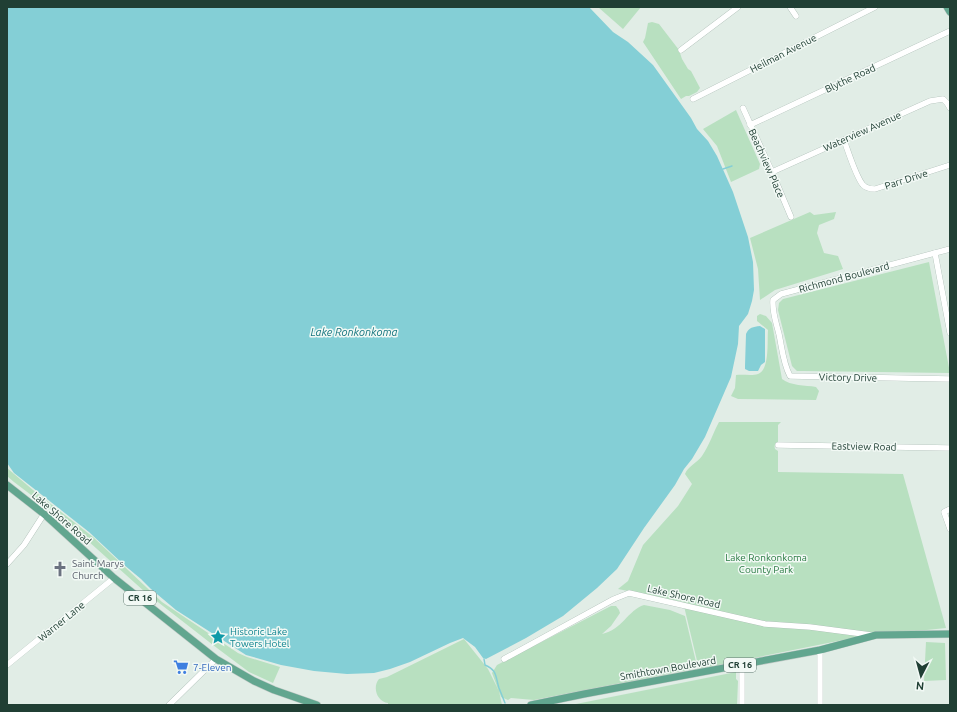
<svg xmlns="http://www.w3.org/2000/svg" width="957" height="712" viewBox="0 0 957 712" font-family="Ubuntu,sans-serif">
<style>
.green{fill:#b8e0c0}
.water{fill:#84cfd6}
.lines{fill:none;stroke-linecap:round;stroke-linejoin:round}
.stream{stroke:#84cfd6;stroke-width:1.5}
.minor-casing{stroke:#a3b5ad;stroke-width:6}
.major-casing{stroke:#c1c9c6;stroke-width:8}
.minor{stroke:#fff;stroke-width:5.5}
.major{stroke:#62a68f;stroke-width:7}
.labels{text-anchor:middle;stroke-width:3;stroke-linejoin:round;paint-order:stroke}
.shield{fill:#f2f9f5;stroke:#5f776e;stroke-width:1}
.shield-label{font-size:9px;font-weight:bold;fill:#203f34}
.street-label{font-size:10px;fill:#203f34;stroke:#f2f9f5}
.park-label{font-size:10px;fill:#277940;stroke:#f2f9f5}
.worship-label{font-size:10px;fill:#5b616d;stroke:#f2f9f5;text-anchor:start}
.culture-label{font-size:10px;fill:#0d838f;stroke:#f2f9f5;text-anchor:start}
.shop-label{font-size:10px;fill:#366cbe;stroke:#f2f9f5;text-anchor:start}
.water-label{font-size:11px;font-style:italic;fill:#15757f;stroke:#f2f9f5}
</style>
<rect width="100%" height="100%" fill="#e1ede6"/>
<g class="green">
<path d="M598 7H641L623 29Z"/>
<path d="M652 22 659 24 679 50 682 59 688 69 691 71 700 88 697 92 689 96H686L681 99 643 42 645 38 648 23Z"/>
<path d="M736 110 760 164 759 169 731 182 717 146 703 129Z"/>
<path d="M810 212 814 215 836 212 834 219 819 225 817 233 824 253 838 256 843 269 775 290 760 300 758 269 750 238Z"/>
<path d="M929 262 950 373 804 371H797L792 366 778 310 779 303 783 299Z"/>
<path d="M760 314 766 316 772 323 782 379C791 386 805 385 816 387L819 391 816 400 738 399 731 396 735 388 736 375C743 374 752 376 758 374 770 370 767 341 768 330L757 321V316Z"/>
<path d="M719 422H781L778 425V442C775 444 774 445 775 449L778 451V472L903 474 946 628 858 637 699 669 683 602 618 589 628 581 643 545 678 506 692 484 685 474C688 466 696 464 702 456 709 446 713 433 719 422Z"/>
<path d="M7 468 33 490 93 537 162 602 238 653 247 657 280 667 273 683 249 672 213 645 145 592 68 523 14 482 7 476Z"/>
<path d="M644 605 670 610 685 616 697 666 693 669 534 700 511 698 508 700 501 697 499 691 502 705H388V703C377 702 372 687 379 679L387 677 464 639 488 669 498 689 492 673 497 665 611 606H616L619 610 620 613 611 626 602 634C622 630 628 610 644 605Z"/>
<path d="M926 642 945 643 946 680 924 681Z"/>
<path d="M736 672V679L738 681 737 705H571Z"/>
</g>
<g class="water">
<path d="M7 7H589L613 32 628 42 653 65 691 118 697 129 708 141 717 156 733 192 748 237 753 262 754 290 752 301 748 314 739 326 738 344 731 377 705 437 692 459 684 469 675 485 644 528 617 569 597 588 563 616 526 638 486 659 483 658 475 647 463 638 450 643 410 662 390 669 374 673 347 674 314 671 281 665 246 655 176 610 151 589 141 579 123 564 89 532 14 473 7 463Z"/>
<path d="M760 326 765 329V362L761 365 758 371H749L745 369V366L746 334C749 327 753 327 760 326Z"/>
</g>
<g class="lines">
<g class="stream">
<path d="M723 169 732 166"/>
<path d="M484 659 485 665C498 671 495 676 499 688 501 693 503 698 505 703"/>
</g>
<g class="minor-casing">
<g id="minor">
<path d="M790 7 796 16"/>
<path d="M681 50 738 7"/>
<path d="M693 99 875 7"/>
<path d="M743 108 772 172 791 217"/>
<path d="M750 125 950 31"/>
<path d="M844 140C848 151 856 177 863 185 867 189 871 189 875 189L950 165"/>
<path d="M772 172 930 101 943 99 947 103 950 108"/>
<path d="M950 249 781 294 773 300C772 312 776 322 779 334 782 348 783 363 790 376L950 379"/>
<path d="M935 253 950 333"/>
<path d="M778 445 950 448"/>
<path d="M950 509 944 512 950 529"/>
<path d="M7 564 24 545 44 514"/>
<path d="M504 659 614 599 629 593 765 624 810 627 871 635"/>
<path d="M7 665 114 578"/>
<path d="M169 705 216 659"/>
<path d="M742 705V665"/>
<path d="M820 705V650"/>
</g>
</g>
<g class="major-casing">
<g id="major">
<path d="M947 7 950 12"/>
<path d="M7 485 44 514 114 578 216 659 254 681 274 690 317 705"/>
<path d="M531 705 584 694 820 650 876 635 950 634"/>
</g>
</g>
<use href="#minor" class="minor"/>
<use href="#major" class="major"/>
</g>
<defs>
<g id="church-bare" transform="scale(1.2)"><path d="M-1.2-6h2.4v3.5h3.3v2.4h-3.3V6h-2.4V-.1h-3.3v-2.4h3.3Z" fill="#6b7280" stroke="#f2f9f5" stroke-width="2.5" paint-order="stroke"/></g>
<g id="sight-bare" transform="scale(1.2)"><path d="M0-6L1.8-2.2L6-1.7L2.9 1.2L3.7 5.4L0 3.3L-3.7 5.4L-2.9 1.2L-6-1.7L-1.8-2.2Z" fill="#0f9aa8" stroke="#f2f9f5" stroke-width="2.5" paint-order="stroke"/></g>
<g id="supermarket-bare" transform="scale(1.2)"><path d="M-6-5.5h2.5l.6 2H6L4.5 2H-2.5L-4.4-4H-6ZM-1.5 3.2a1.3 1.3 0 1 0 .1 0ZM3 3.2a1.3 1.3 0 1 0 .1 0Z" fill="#3f7fe0" stroke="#f2f9f5" stroke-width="2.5" paint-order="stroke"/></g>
</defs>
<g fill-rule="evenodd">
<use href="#church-bare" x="60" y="569"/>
<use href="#sight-bare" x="218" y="637"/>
<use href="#supermarket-bare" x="181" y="667"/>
</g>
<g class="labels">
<g class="shield">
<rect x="124" y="591" width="32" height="14" rx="3"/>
<rect x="724" y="658" width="32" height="14" rx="3"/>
</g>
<g class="shield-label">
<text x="140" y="601">CR 16</text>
<text x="740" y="668">CR 16</text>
</g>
<g class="street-label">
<text transform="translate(783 53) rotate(-27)" y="4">Heilman Avenue</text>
<text transform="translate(850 78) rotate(-25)" y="4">Blythe Road</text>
<text transform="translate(862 131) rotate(-24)" y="4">Waterview Avenue</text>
<text transform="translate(767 163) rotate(66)" y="4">Beachview Place</text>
<text transform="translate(906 179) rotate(-18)" y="4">Parr Drive</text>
<text transform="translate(844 277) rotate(-15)" y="4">Richmond Boulevard</text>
<text transform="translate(848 377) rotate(1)" y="4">Victory Drive</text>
<text transform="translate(864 446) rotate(1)" y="4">Eastview Road</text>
<text transform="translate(62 518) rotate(41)" y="4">Lake Shore Road</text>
<text transform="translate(684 596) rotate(13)" y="4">Lake Shore Road</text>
<text transform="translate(61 621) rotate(-39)" y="4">Warner Lane</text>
<text transform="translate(668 668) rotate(-10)" y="4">Smithtown Boulevard</text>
</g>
<g class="park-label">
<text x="766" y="561">Lake Ronkonkoma<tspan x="766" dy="12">County Park</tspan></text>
</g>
<g class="worship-label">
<text x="72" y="567">Saint Marys<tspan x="72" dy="12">Church</tspan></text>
</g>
<g class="culture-label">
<text x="230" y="635">Historic Lake<tspan x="230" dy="12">Towers Hotel</tspan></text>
</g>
<g class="shop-label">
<text x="193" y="671">7-Eleven</text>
</g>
<g class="water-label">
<text x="354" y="336">Lake Ronkonkoma</text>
</g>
</g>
<rect width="957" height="712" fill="none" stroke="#203f34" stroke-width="16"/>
<g transform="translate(921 676) rotate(186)" stroke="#f2f9f5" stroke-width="3" paint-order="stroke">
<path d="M0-3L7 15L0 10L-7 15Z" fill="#203f34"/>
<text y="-6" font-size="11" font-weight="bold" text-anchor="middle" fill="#203f34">N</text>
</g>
</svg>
